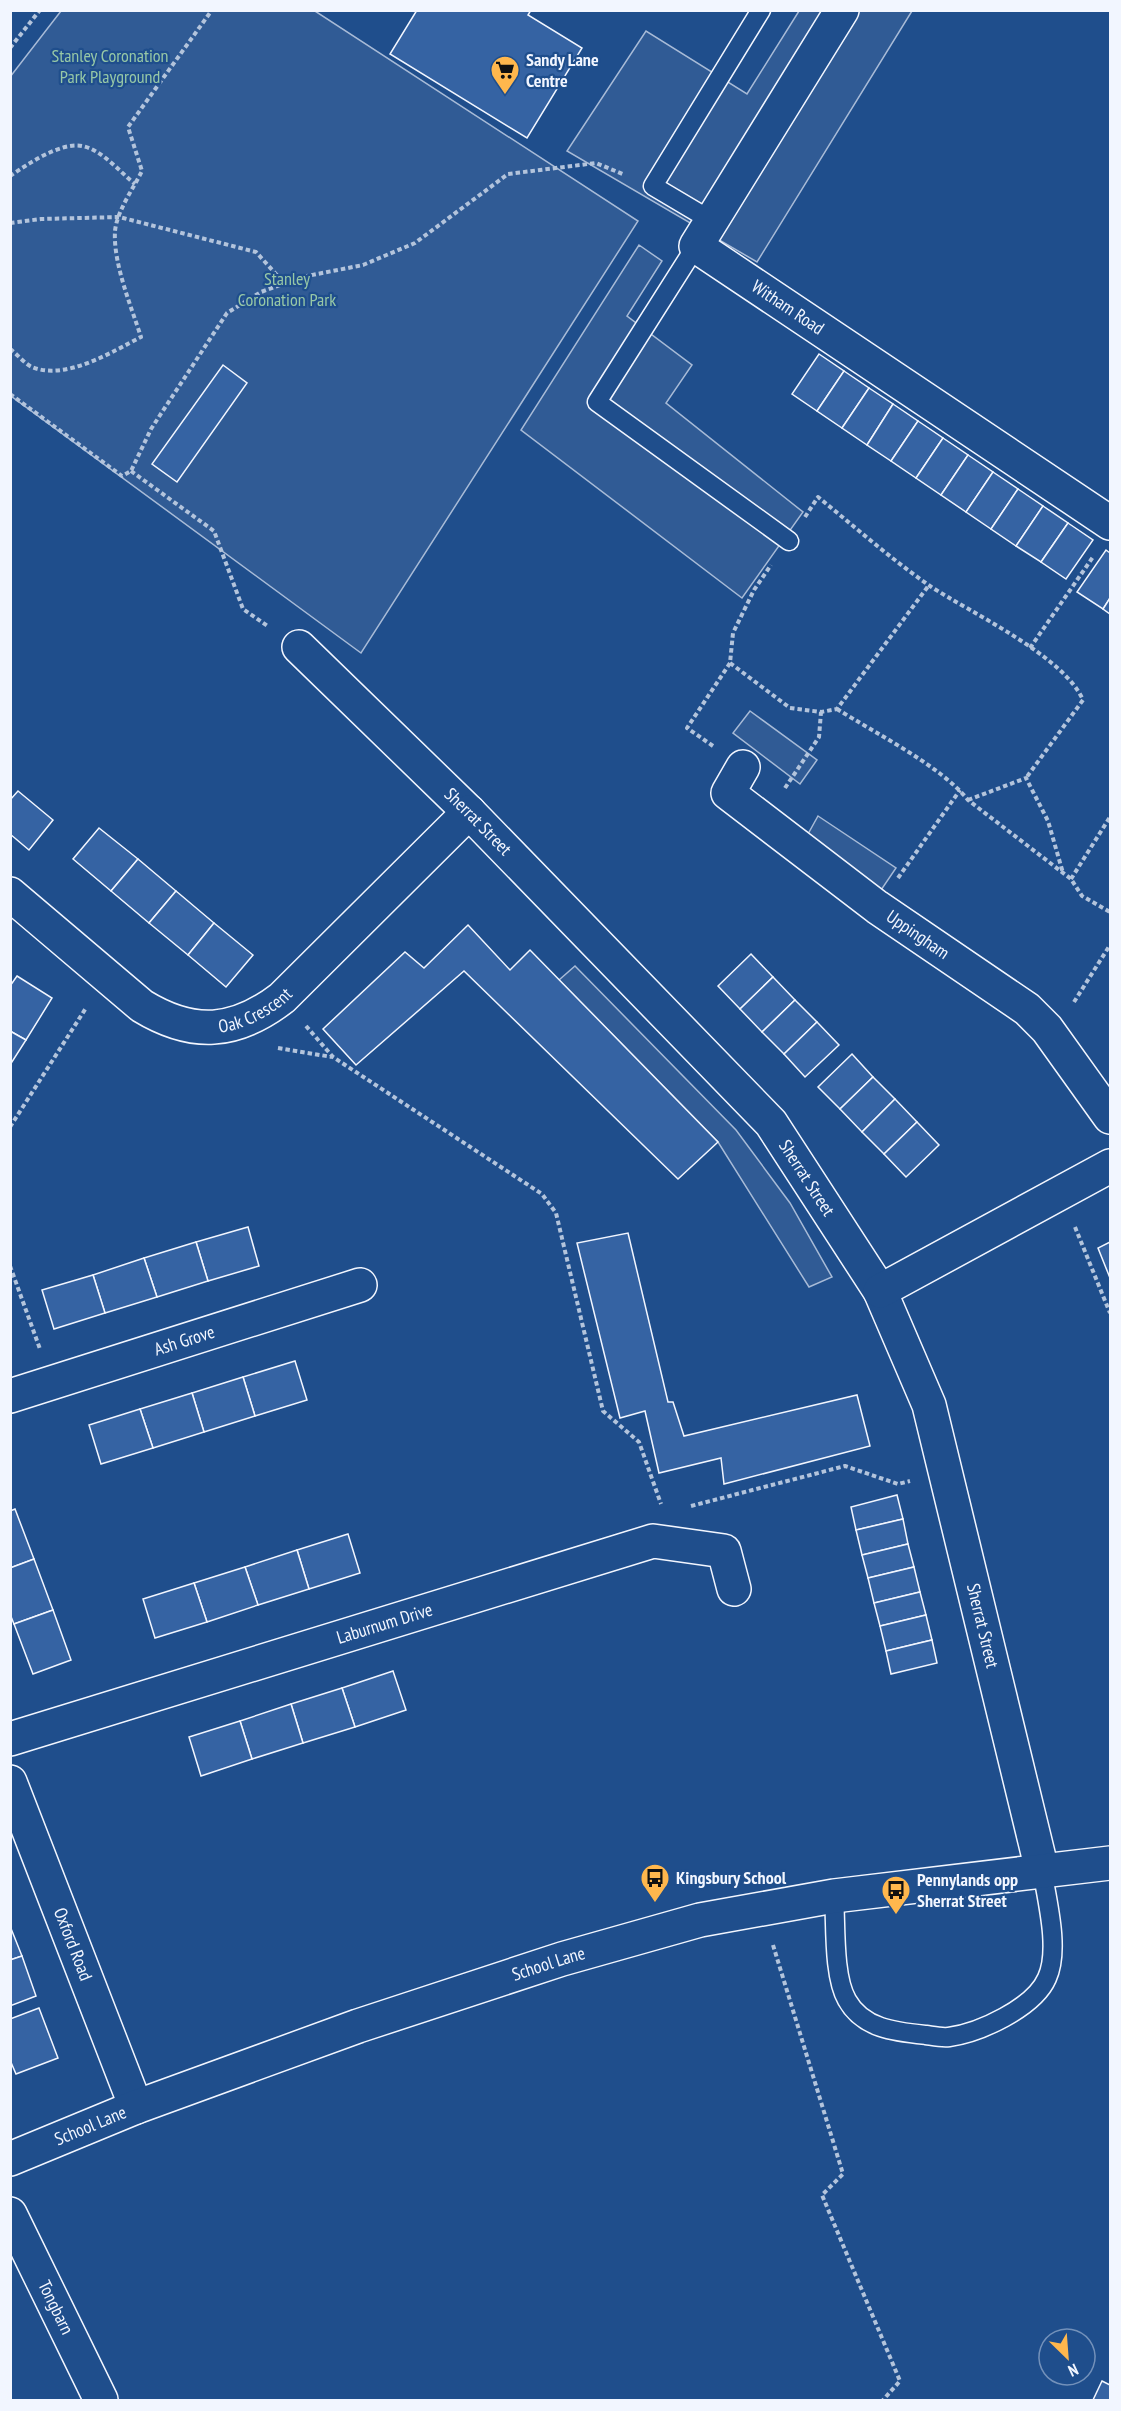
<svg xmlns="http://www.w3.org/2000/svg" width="1121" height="2411" viewBox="0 0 1121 2411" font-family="'PT Sans Narrow',sans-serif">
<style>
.built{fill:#305b95;stroke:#a8bbd7;stroke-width:1.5}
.building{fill:#3563a3;stroke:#f2f6ff;stroke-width:1.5}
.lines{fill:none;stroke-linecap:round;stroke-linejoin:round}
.lane-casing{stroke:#f2f6ff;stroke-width:21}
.street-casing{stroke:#f2f6ff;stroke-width:36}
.secondary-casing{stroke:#f2f6ff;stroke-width:36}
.path{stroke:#b3c4dc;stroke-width:4;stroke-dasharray:4.5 3;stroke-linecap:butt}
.lane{stroke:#1f4e8c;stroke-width:18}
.street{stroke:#1f4e8c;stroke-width:33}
.secondary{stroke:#1f4e8c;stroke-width:33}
.labels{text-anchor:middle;stroke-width:4.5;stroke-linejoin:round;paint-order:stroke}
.park-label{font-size:18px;fill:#97c8a6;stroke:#1f4e8c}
.poi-label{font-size:18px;font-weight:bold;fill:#f2f6ff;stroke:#1f4e8c;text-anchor:start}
.street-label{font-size:18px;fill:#f2f6ff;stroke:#1f4e8c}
</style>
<rect width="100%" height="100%" fill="#1f4e8c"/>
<g class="built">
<path d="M61 11H315L638 221 361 653 11 396 10 77Z"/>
<path d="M799 11H912L757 262 567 151 646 31 747 94Z"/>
<path d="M639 245 662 261 627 316 692 365 666 403 803 512 742 598 521 430Z"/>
<path d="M750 711 817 760 800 784 733 733Z"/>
<path d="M818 816 896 868 877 896 803 843Z"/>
<path d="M575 966 736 1130 790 1203 832 1277 809 1287 718 1142 559 980Z"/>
</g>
<g class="building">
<path d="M417 10H531L528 15 582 48 527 138 390 54Z"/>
<path d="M819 354 844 371 817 411 792 394Z"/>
<path d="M223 365 247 383 177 482 152 464Z"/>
<path d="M844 371 869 388 842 428 817 411Z"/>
<path d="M869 388 893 404 867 445 842 428Z"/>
<path d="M893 404 918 421 891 461 867 445Z"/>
<path d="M918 421 943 438 916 478 891 461Z"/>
<path d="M943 438 968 455 941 495 916 478Z"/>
<path d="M968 455 993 472 966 512 941 495Z"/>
<path d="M993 472 1018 489 991 529 966 512Z"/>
<path d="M1018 489 1043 506 1016 546 991 529Z"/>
<path d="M1043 506 1068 523 1041 562 1016 546Z"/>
<path d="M1068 523 1093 540 1066 579 1041 562Z"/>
<path d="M1106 550 1110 553V598L1103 609 1077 592Z"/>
<path d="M1110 598V614L1103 609Z"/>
<path d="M18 791 53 820 29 850 10 834V800Z"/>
<path d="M99 828 138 859 111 891 73 859Z"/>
<path d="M138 859 176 891 149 923 111 891Z"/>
<path d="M176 891 214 923 188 955 149 923Z"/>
<path d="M214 923 253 955 226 987 188 955Z"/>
<path d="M468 925 510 970 530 950 718 1142 678 1179 464 971 356 1065 323 1029 405 952 424 968Z"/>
<path d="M751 954 773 977 740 1009 718 986Z"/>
<path d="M17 976 52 998 26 1040 10 1031V986Z"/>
<path d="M773 977 795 1000 762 1032 740 1009Z"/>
<path d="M795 1000 817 1022 784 1054 762 1032Z"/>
<path d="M817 1022 839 1045 805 1077 784 1054Z"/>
<path d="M10 1031 26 1040 10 1065Z"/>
<path d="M852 1054 873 1077 840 1109 818 1087Z"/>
<path d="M873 1077 895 1099 862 1132 840 1109Z"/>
<path d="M895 1099 917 1122 884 1154 862 1132Z"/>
<path d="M917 1122 939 1145 906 1177 884 1154Z"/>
<path d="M248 1227 259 1266 208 1281 196 1242Z"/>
<path d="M628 1233 668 1402H673L684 1436 857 1395 870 1446 724 1484 721 1458 659 1473 645 1411 620 1418 577 1243Z"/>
<path d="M196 1242 208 1281 157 1297 144 1258Z"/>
<path d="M1110 1242V1278L1098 1248Z"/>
<path d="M144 1258 157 1297 105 1313 93 1275Z"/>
<path d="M93 1275 105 1313 54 1329 42 1290Z"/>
<path d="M295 1361 307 1400 255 1416 243 1377Z"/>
<path d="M243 1377 255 1416 204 1432 192 1393Z"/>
<path d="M192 1393 204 1432 153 1448 140 1409Z"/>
<path d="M140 1409 153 1448 101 1464 89 1425Z"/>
<path d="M897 1495 903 1519 856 1530 851 1507Z"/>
<path d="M15 1509 34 1559 10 1568V1511Z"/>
<path d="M903 1519 908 1544 862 1555 856 1530Z"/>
<path d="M348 1534 360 1573 309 1589 297 1550Z"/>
<path d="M908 1544 914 1567 868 1578 862 1555Z"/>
<path d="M297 1550 309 1589 258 1605 245 1567Z"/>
<path d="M34 1559 53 1610 14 1624 10 1614V1568Z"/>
<path d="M245 1567 258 1605 207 1622 194 1583Z"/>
<path d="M914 1567 920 1592 874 1603 868 1578Z"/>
<path d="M194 1583 207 1622 155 1638 143 1599Z"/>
<path d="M920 1592 926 1615 880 1626 874 1603Z"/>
<path d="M53 1610 71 1660 33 1674 14 1624Z"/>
<path d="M926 1615 932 1640 886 1651 880 1626Z"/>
<path d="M932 1640 937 1663 891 1674 886 1651Z"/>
<path d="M393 1671 406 1710 355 1727 342 1688Z"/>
<path d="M342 1688 355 1727 303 1743 291 1704Z"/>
<path d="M291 1704 303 1743 252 1759 240 1721Z"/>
<path d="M240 1721 252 1759 201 1776 189 1737Z"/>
<path d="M10 1926 22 1956 10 1960Z"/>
<path d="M22 1956 36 1996 10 2006V1960Z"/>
<path d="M39 2008 58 2058 16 2074 10 2060V2019Z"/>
<path d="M1102 2381 1110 2385V2400H1093Z"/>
</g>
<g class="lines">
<g class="lane-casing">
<g id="lane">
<path d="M712 221 653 186 761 10"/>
<path d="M696 246 597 402 789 541"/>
<path d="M834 1896C836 1924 833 1976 847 2000 863 2029 896 2032 926 2035 933 2036 942 2038 949 2037 979 2033 1034 2008 1047 1978 1060 1950 1047 1900 1042 1870"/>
</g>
</g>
<g class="street-casing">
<g id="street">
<path id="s1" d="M842 10 696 246 1110 523"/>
<path id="s2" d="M299 647 469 812 771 1123 880 1291 929 1405 1042 1870"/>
<path id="s3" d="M743 767 728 793 877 907 1027 1009 1047 1029 1110 1117"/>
<path id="s4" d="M10 894 142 1006C193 1037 235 1034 282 998L469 812"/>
<path d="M880 1291 1110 1166"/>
<path id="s5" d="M10 1396 360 1285"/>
<path id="s6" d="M10 1739 653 1541 724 1551 734 1589"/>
<path id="s7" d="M10 1782 136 2107"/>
<path id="s8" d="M10 2214 101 2400"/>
</g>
</g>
<g class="secondary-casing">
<g id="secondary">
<path id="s9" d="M10 2159 136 2107 358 2026 562 1959 700 1920 834 1896 1110 1863"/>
</g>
</g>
<g class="path">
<path d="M10 48 40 10"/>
<path d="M10 176C28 164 60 142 82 146 101 149 121 173 135 184"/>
<path d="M10 223 41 219 119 217 256 252 284 283"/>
<path d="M10 349C17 354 25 364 32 367 65 381 112 352 141 337 131 306 113 263 115 231 117 211 133 189 142 171L128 127 212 10"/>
<path d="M10 394 122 476 131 471 151 429 227 313 261 292 302 277 363 265 415 243 508 174 596 163 625 175"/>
<path d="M131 471 214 531 243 609 269 627"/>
<path d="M805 517 818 497C855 527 891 559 930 586 971 613 1064 656 1083 700L1026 778"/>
<path d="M1030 648 1093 557"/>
<path d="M730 663 790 708 821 712 837 709 929 585"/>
<path d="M837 709C875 733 941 766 968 800L1071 879 1082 896 1110 912"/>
<path d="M713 746 687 728 730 663 733 633 754 590 771 565"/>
<path d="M785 788 819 737 821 712"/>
<path d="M968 800 1026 778 1048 821 1063 873"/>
<path d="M898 878 960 790"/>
<path d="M1071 879 1110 817"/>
<path d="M1074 1002 1110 945"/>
<path d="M306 1026 333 1057 542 1194 556 1213 603 1411 639 1442 661 1504"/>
<path d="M278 1048 332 1057"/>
<path d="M10 1127 86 1008"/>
<path d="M1075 1227 1110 1313"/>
<path d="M10 1266 40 1349"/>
<path d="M691 1506 845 1466 898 1484 910 1481"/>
<path d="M773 1945 843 2174 822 2195 900 2381 883 2400"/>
</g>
<use href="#lane" class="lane"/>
<use href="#street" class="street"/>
<use href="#secondary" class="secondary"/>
</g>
<defs>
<g id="supermarket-pin" transform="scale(1.5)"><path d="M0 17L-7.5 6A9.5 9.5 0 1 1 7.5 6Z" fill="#ffb74d" stroke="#1f4e8c"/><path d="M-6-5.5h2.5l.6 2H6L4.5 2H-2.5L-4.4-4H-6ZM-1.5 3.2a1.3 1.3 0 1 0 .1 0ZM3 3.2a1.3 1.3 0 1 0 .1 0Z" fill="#111"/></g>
<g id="bus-pin" transform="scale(1.5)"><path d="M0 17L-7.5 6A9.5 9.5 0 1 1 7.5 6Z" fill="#ffb74d" stroke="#1f4e8c"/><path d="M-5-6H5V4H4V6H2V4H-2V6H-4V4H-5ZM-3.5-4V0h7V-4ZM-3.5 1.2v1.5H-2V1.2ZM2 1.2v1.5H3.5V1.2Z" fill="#111"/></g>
</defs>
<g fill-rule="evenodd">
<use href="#supermarket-pin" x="505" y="70"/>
<use href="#bus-pin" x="655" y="1878"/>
<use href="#bus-pin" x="896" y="1890"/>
</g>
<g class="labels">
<g class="park-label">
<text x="110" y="62">Stanley Coronation<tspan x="110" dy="21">Park Playground</tspan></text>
<text x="287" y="285">Stanley<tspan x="287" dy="21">Coronation Park</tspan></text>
</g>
<g class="poi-label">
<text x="526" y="66">Sandy Lane<tspan x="526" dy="21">Centre</tspan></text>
<text x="676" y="1884">Kingsbury School</text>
<text x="917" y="1886">Pennylands opp<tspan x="917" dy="21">Sherrat Street</tspan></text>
</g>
<g class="street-label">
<text dy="6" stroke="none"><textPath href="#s1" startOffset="388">Witham Road</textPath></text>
<text dy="6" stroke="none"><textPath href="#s2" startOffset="250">Sherrat Street</textPath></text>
<text dy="6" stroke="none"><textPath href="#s3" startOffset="267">Uppingham</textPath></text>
<text dy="6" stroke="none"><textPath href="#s4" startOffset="294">Oak Crescent</textPath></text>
<text dy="6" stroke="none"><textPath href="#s2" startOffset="736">Sherrat Street</textPath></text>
<text dy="6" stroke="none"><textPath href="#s5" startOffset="183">Ash Grove</textPath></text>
<text dy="6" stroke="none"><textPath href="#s6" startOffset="392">Laburnum Drive</textPath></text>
<text dy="6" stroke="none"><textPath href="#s2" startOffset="1222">Sherrat Street</textPath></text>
<text dy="6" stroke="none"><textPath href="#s7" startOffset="174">Oxford Road</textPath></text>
<text dy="6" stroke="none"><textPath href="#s9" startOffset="573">School Lane</textPath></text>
<text dy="6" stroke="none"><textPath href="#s9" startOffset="87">School Lane</textPath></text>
<text dy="6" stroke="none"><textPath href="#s8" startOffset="104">Tongbarn</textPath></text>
</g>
</g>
<rect width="1121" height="2411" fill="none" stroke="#f2f6ff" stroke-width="24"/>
<g transform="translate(1067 2357) rotate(155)"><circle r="28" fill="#1f4e8c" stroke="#7391ba" stroke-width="1.5"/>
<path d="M0-4.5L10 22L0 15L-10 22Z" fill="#ffb74d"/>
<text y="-9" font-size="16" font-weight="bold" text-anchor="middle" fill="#f2f6ff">N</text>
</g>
</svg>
